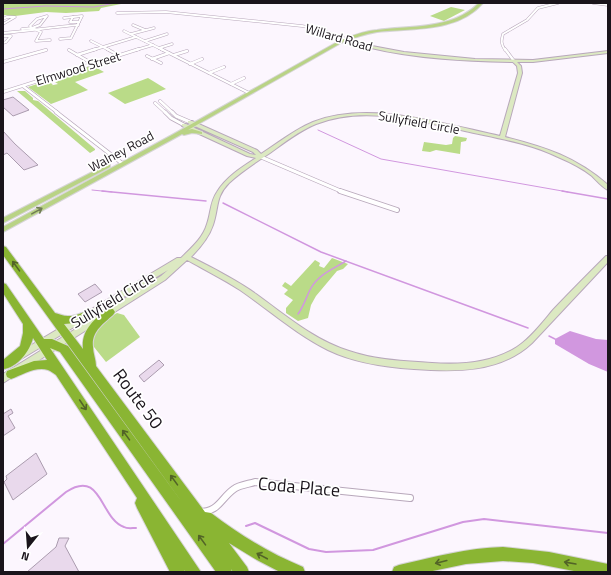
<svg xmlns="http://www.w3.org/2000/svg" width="611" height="575" viewBox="0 0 611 575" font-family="'Titillium Web',sans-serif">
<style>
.green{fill:#badb88}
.water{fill:#d197df}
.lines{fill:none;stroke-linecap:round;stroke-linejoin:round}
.stream-far2{stroke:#d197df;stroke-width:1}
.stream-far1{stroke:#d197df;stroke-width:1.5}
.stream{stroke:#d197df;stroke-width:2}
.building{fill:#e9d9ec;stroke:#ab9caf}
.street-far4-casing{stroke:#b8a8bb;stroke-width:3}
.street-far3-casing{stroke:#b8a8bb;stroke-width:3.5}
.street-far2-casing{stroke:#b8a8bb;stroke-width:4.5}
.street-far1-casing{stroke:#b8a8bb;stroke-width:6}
.street-casing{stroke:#b8a8bb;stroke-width:8}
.secondary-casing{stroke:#b8a8bb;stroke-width:2}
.primary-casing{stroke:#d6d5d6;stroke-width:2}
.highway-casing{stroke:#d6d5d6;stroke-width:2}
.street-far4{stroke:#fff;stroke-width:2}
.street-far3{stroke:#fff;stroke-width:2.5}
.street-far2{stroke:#fff;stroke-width:3}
.street-far1{stroke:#fff;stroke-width:4}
.street{stroke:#fff;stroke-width:6}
.secondary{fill:#dce9c2;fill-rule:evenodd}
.primary{fill:#b9d385;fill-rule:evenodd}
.highway{fill:#8ab533;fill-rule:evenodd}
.oneway{stroke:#717d55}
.oneway2{stroke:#526427}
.labels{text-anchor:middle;stroke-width:3.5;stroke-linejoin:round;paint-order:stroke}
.far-street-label{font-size:13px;fill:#1a141b;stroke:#fff}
.street-label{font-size:15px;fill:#1a141b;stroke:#fff}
.near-street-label{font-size:18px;fill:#1a141b;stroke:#fff}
</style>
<rect width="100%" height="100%" fill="#fcf6fe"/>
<g class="green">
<path d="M3 3H126L101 8 99 11 66 13 46 12 15 16 3 15Z"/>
<path d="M451 7 465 10 444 21 430 16Z"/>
<path d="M88 66 95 67 104 72 75 82 88 90 51 104 28 87 52 79 54 81 50 82 53 85 49 86 58 84 55 82 64 79 60 75Z"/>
<path d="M148 78 166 89 125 104 108 93Z"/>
<path d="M17 91H25L33 98V100L38 101 95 149V150L90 153Z"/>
<path d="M455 136 467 138 466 141 461 142 460 154 436 150 430 152 422 151 424 142 446 145 452 144 453 138Z"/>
<path d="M332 258 348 264 343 269 337 271 316 296 311 305 308 318 298 321 286 313V308L293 300 284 294 288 290 282 286 285 282 291 286 315 260 320 263 319 266 324 268Z"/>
<path d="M117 313 124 315 140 337 106 362 90 342 102 322Z"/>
</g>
<path class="water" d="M570 331 596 339 608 340V372L589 364 555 344V339Z"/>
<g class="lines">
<g class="stream-far2">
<path d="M3 9 45 6 94 7 115 3"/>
<path d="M318 130 381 159 568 192"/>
<path d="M92 190 112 192"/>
</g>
<g class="stream-far1">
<path d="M102 191 206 201"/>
<path d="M562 191 608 199"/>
<path d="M223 203 321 252 528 328"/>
<path d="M298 314C304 306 306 297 311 288 319 274 333 269 346 261"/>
<path d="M549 336 555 339"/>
</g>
<g class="stream">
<path d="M246 526 255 523 309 549 326 552 373 550 463 522 484 519 608 533"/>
<path d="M3 544 66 492C102 468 100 519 124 527 127 529 132 528 136 528"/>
</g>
</g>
<g class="building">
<path d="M13 97 29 110 13 116 3 107V100Z"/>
<path d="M3 131 15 144 38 165 24 170 7 153 3 155Z"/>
<path d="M95 284 102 292 85 302 78 294Z"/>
<path d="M159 360 164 365 144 382 139 376Z"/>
<path d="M11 409 13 413 8 416 15 428 3 436V414Z"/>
<path d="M36 453 47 474 13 500 4 482 7 479 6 476Z"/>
<path d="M59 538H69L65 546 79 572H27L56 547Z"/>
</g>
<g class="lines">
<g class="street-far4-casing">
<g id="street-far4">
<path d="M593 3 608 5"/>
<path d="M117 13 166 12 302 26 318 29 346 39"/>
<path d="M47 16 40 25 32 28 30 26 37 19Z"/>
<path d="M82 16 79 22H70L73 17Z"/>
<path d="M64 18 73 17"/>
<path d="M3 19 7 17H15L3 24"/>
<path d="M133 25 145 30"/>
<path d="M32 28 41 32 36 41 50 40"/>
<path d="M22 29 32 28"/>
<path d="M124 31 163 50"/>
<path d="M3 33C28 31 53 27 78 25"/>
<path d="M131 34 154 28"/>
<path d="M3 36H11L6 42 3 43"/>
<path d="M60 39 71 38 79 22"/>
<path d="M91 41 109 50"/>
<path d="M145 41 167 34"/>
<path d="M159 48 172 44"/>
<path d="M93 50 136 37"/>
<path d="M136 50 153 45"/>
<path d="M505 50C501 44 501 41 503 34L527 20 538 8 558 3"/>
</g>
</g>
<g class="street-far3-casing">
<g id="street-far3">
<path d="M107 49 116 54"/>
<path d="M161 49 249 93"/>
<path d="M505 49 514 61"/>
<path d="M69 50 93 64"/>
<path d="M77 55 96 49"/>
<path d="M174 55 187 51"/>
<path d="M147 56 161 63"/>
<path d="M152 59 169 53"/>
<path d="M3 62 46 50"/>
<path d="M190 64 202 59"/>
<path d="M209 73 224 67"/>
<path d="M231 84 244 78"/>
<path d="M23 86 58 113"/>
<path d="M3 92 139 49"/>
<path d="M160 101 173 113"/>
<path d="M155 103 166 113"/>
</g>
</g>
<g class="street-far2-casing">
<g id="street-far2">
<path d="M56 112 123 164"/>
<path d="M165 112 171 118 184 125"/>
<path d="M172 112 176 116 190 122"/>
<path d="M261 157 343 192"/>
</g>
</g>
<g class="street-far1-casing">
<path id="street-far1" d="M340 191 397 210"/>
</g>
<g class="street-casing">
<path id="street" d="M199 512C219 512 220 499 234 489 239 485 249 484 255 482L410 498"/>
</g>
<g class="secondary-casing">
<path id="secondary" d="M346 38 372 46 404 52 475 59 533 60 608 51V53L533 62H517L521 66 522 73 505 137C545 147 576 157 608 185V190C602 187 597 181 592 176 582 168 570 162 558 157 529 143 496 138 465 131 418 121 364 105 316 124 299 131 285 142 270 153 256 162 241 172 229 183 215 197 219 208 213 225 209 237 200 248 191 257 213 268 236 280 256 294 285 315 314 340 349 351 375 360 404 361 432 363 461 365 492 363 517 347 531 338 542 323 553 310 570 292 588 274 606 256H608V262L532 343C500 373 455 372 414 369 385 367 355 363 328 350 296 334 269 310 240 290 223 279 205 270 187 260L165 280 3 383V374L161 276 168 270 3 370V362L177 258H181C191 248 203 238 207 224 211 213 210 202 217 192 226 177 242 167 256 158L247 156 182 126V124H186L250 154 256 155 253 152 188 123V121H192L257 150 261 154C278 143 294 130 313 122 369 100 444 124 500 136L518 73 517 66 513 62C466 61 417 59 371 48 362 46 354 43 345 40Z"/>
</g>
<g class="primary-casing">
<g id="primary">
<path d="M479 3H483C457 33 412 28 377 32 365 34 353 38 341 43L188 130 192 129 202 132V134L192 133 184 135 182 134 3 232V227L172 135 339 41C351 36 364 31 377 30 412 25 452 30 479 3Z"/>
<path d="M108 164 110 165V167L3 223V218Z"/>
</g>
</g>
<g class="highway-casing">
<g id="highway">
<path d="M3 246 6 247 55 313C60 314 63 316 68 316 77 317 86 309 93 311L95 314 93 317 76 323 64 324 83 349C81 330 94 320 107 309L110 308 113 309 115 312 113 315C103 324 91 332 93 347 93 353 96 360 96 366L205 512 211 513C240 535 269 553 303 567L305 572H280L257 560 229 543 247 567 249 572H233L231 569 232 572H216L60 352 50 348 201 572H186L184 570 185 572H170L137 508 135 503 137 498 56 375C53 373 51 371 48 370 36 366 22 375 11 379L7 377 6 374 7 371 34 361 47 360 33 338C30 351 17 368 3 369V360L20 346 23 333V324L3 293V283L6 284 44 339H52L68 346 184 505 3 255Z"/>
<path d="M503 547 549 552 608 564V572H579L533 563 503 561 466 564 428 572H392L394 567 399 565C434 557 467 548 503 547Z"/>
</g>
</g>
<use href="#street-far4" class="street-far4"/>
<use href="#street-far3" class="street-far3"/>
<use href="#street-far2" class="street-far2"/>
<use href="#street-far1" class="street-far1"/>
<use href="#street" class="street"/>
<use href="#secondary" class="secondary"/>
<use href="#primary" class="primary"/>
<use href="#highway" class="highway"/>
</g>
<defs><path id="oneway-shaft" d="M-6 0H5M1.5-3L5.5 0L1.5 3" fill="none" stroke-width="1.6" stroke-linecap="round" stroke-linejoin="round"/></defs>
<use class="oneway" href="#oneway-shaft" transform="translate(37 211) rotate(-29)"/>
<g class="oneway2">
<use href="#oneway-shaft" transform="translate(16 266) rotate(-126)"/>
<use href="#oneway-shaft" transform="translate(83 405) rotate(56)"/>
<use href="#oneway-shaft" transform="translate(126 435) rotate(-126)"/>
<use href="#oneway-shaft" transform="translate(174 480) rotate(-126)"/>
<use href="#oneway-shaft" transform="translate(202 540) rotate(-126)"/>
<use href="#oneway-shaft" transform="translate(262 556) rotate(-152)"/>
<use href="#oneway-shaft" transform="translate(441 562) rotate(166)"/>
<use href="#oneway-shaft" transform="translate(570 563) rotate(-170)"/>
</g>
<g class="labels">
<g class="far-street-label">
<text transform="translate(339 37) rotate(16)" y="5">Willard Road</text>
<text transform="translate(78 68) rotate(-17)" y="5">Elmwood Street</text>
<text transform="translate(419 122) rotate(10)" y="5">Sullyfield Circle</text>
<text transform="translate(121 151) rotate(-28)" y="5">Walney Road</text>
</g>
<g class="street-label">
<text transform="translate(113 300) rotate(-31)" y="5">Sullyfield Circle</text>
</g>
<g class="near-street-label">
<text transform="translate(138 399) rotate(53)" y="6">Route 50</text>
<text transform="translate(299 487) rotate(5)" y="6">Coda Place</text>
</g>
</g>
<rect width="611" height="575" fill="none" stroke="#1a141b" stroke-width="8"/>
<g transform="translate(28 547) rotate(197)" stroke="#ffffff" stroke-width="3" paint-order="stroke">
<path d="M0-3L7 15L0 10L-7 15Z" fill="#1a141b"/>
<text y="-6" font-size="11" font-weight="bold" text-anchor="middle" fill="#1a141b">N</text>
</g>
</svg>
